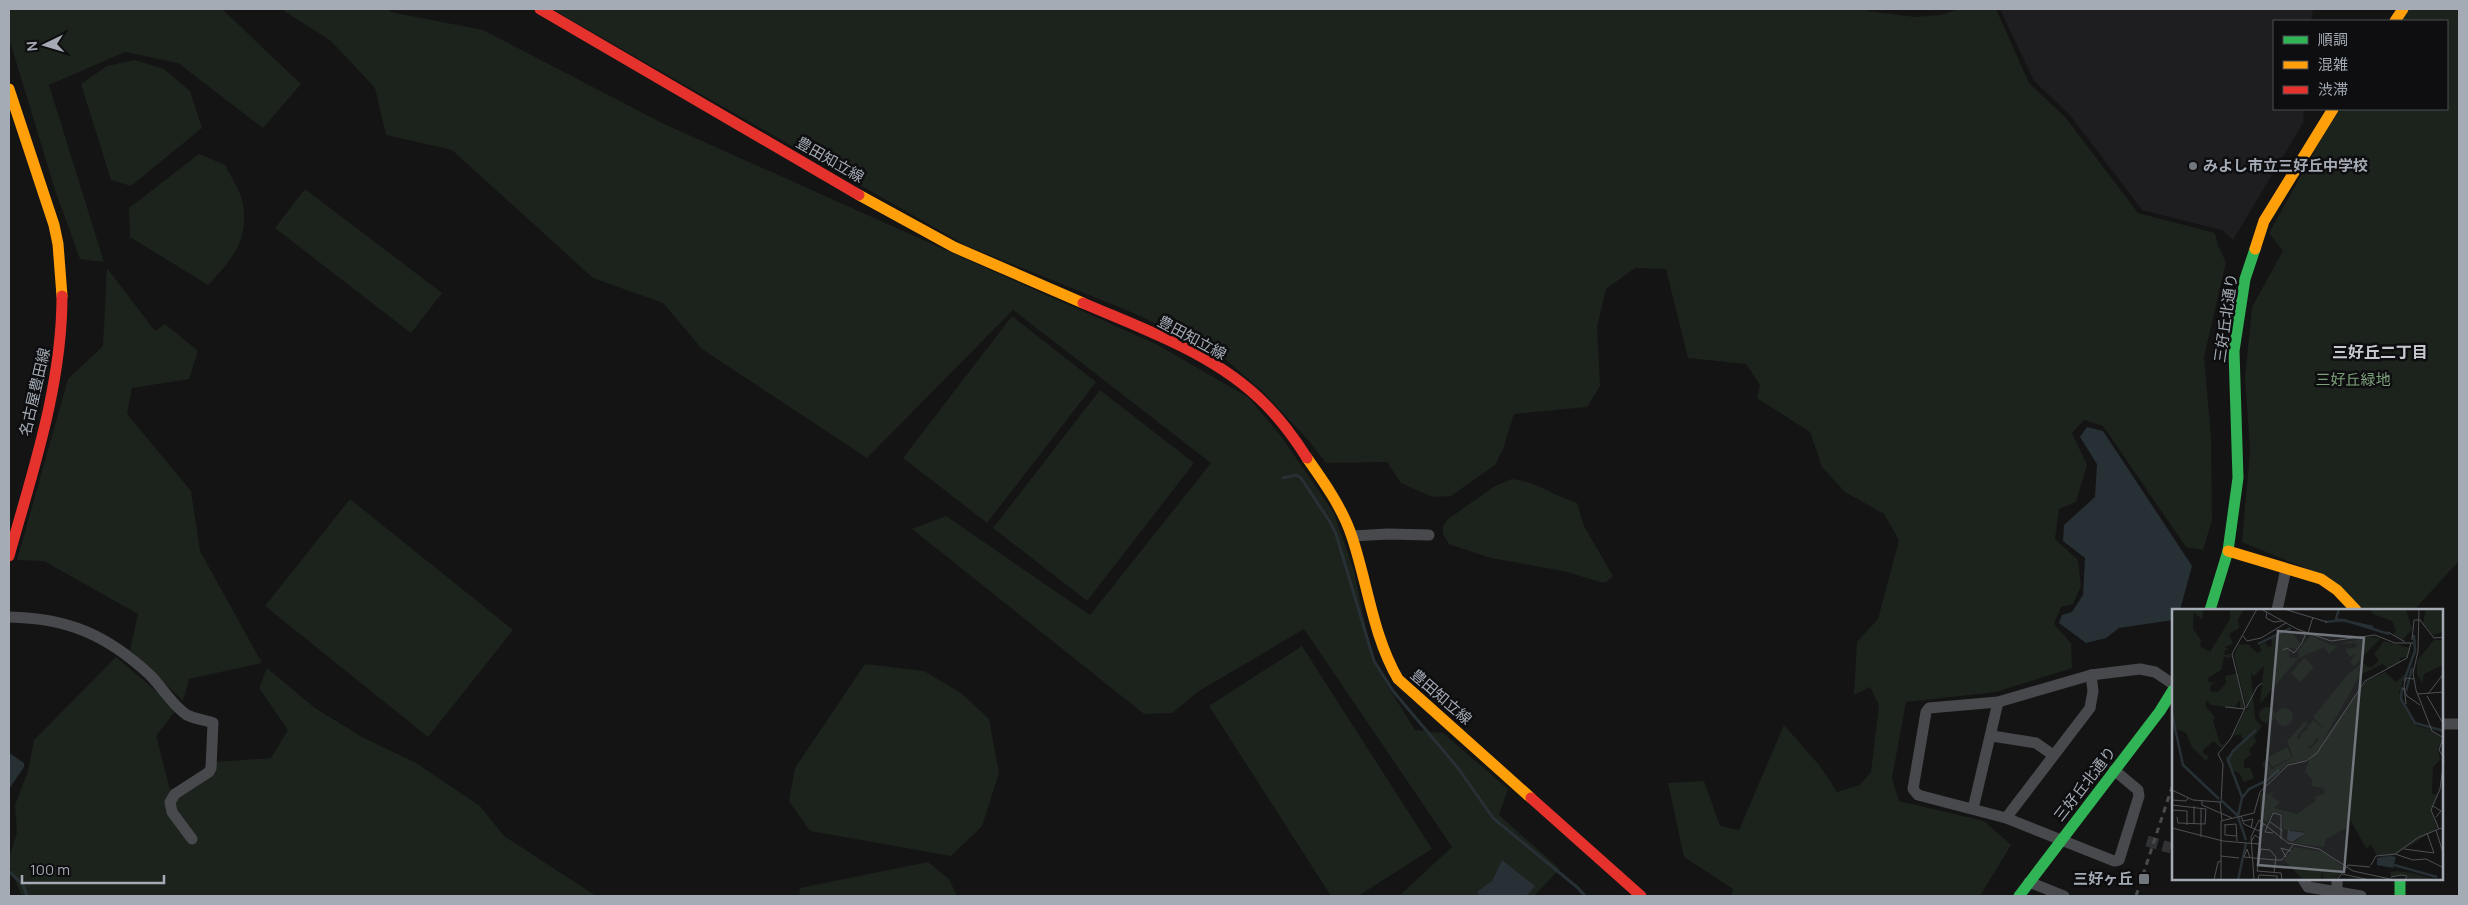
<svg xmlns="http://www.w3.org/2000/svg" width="2468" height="905" viewBox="0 0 2468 905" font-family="Manrope,'Noto Sans JP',sans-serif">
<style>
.built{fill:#1e1e20}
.green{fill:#1c221c}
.water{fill:#273035}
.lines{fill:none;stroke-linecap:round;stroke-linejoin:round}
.stream{stroke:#273035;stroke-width:3}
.street-tunnel{stroke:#313234;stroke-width:11;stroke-dasharray:11 5.5;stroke-linecap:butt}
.street{stroke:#48494d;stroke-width:11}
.fast{stroke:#30b455;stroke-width:11}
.slow{stroke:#ff9f0a;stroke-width:11}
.jam{stroke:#e5322d;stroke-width:11}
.rail{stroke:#484a4c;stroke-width:3;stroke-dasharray:6 5;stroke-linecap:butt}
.poi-dot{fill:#72767d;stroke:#0e0e10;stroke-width:2}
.labels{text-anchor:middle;stroke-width:5;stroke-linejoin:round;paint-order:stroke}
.street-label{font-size:15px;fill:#a4abb5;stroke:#0e0e10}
.poi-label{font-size:15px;font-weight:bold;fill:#a4abb5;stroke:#0e0e10;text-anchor:start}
.park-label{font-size:15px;fill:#7da17b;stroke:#0e0e10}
.neighbourhood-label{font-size:16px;font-weight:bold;fill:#c5cad1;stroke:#0e0e10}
.inset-river{fill:none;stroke:#273035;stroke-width:2.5}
.inset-road{fill:none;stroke:#4e5054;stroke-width:1}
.view{fill:#72767d;fill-opacity:0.15;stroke:#72767d;stroke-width:2.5}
.inset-edge{fill:none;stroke:#a4abb5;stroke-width:2.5}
</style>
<rect width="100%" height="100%" fill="#141414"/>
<path class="built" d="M2000 9H2313L2311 21H2274V109H2304L2303 123 2233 240 2222 230 2142 210 2070 115 2034 81Z"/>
<g class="green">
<path d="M9 9H222L301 84 263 128 178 63 125 52 49 85 104 262 80 259 55 190 9 38Z"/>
<path d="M281 9H388L391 12 483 30 664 124 1156 344 1248 397 1281 436 1334 513 1354 571 1373 662 1415 730 1443 733 1508 789 1499 815 1560 869 1534 896H1399L1452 847 1304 629 1199 691 1172 713 1144 714 912 529 946 516 1090 615 1211 463 1013 310 867 458 702 349 663 303 593 278 452 150 386 135 375 88 331 41Z"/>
<path d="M552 9H1869L1868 11 1915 17 1941 15 1959 9H1996L2029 83 2066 118 2138 213 2215 233 2218 246 2226 262 2204 357 2211 436 2212 520 2203 550 2186 547 2103 426 2084 420 2072 433 2087 465 2076 502 2059 509 2055 539 2078 560 2081 586 2073 604 2061 607 2054 624 2071 643 2072 668 1996 692 1906 702 1892 778 1899 801 1984 821 2011 845 1980 896H1731L1733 889 1684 857 1668 783 1704 781 1720 826 1739 830 1784 725 1820 766 1837 792 1860 785 1871 772 1879 705 1870 687 1854 695 1857 642 1878 619 1899 540 1884 514 1845 492 1822 467 1810 432 1757 398 1760 385 1746 364 1688 358 1666 269 1635 268 1606 289 1597 327 1600 386 1587 407 1514 414 1503 449 1495 465 1451 496 1432 497 1401 483 1387 462 1326 463 1308 440 1263 392 1217 352 1131 312 965 245Z"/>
<path d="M2406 9H2459V561L2414 610H2361L2322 575 2242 542 2250 450 2245 378 2252 307 2283 251 2269 233 2338 109H2447V21H2396Z"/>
<path d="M135 60 164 69 190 91 202 128 131 186 111 180 81 84 107 66Z"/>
<path d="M199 154 225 165C231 177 241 191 243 204 249 240 232 260 208 285L130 237 129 208Z"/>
<path d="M305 189 442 293 411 333 275 228Z"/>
<path d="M107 268 155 331 165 324 198 351 189 379 132 388 127 414 191 491 200 551 262 663 189 679 183 701 130 650 138 614 44 561 17 560 68 379 103 346Z"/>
<path d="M1012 316 1096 382 987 523 903 458Z"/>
<path d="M1100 390 1194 463 1087 601 993 528Z"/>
<path d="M1512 479C1538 482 1552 495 1577 503L1584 526 1613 576 1606 582H1600L1563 571 1491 558 1449 544 1443 534V526L1448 519 1495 486Z"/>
<path d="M350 499 513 630 428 737 265 606Z"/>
<path d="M1302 646 1432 849 1358 896H1331L1209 706Z"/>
<path d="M116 657 177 709 156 736 170 789 209 778 215 762 271 758 288 730 259 688 267 668 315 708 362 737 416 763 480 806 504 836 596 896H22L9 866V859L17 832 15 805 28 771 34 740Z"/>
<path d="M865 664 924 671 961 693 989 719 999 773 982 826 951 856 810 831 789 801 795 768Z"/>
<path d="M928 862 949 879 957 896H799L800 888Z"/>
</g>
<g class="water">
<path d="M2087 427 2103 431 2192 566 2180 610H2173V620L2119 628 2106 638 2086 643 2059 623 2062 615 2072 612 2083 595 2085 558 2063 541 2064 525 2095 497 2097 464 2080 437Z"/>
<path d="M9 753 24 763V767L9 789Z"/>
<path d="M1502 860 1535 886 1527 896H1480L1477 892 1492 881Z"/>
</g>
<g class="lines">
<g class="stream">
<path d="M1283 478 1296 475 1301 478 1330 522 1336 534 1374 661 1393 691 1458 768 1493 818 1578 888 1585 896"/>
<path d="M9 871 23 885 27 896"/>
</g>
<path class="street-tunnel" d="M2147 841 2171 848"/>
<g class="street">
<path d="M1352 536 1388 534 1429 535"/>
<path d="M2277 610 2286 569"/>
<path d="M9 617C68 618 107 635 150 675 162 687 173 706 187 715 195 719 205 720 213 723L211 768 209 772 175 794 170 802 172 812 192 839"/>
<path d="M2442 724H2459"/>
<path d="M1992 736 2036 743 2053 755"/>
<path d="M2114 770 2138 790 2139 796 2119 860 2114 861 2006 818 1918 795 1913 789 1926 712 1929 708 1998 702 2091 675 2140 669 2155 672 2173 684"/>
<path d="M1973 809 1998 702"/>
<path d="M2006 818 2090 708 2093 691 2091 675"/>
<path d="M2303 879 2308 887 2361 896"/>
<path d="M2337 879V892"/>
<path d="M2029 882 2064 896"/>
</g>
<g class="fast">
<path d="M2210 610 2228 551 2238 478 2234 351 2245 279 2255 249"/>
<path d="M2400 879V896"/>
<path d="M2019 896 2160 711 2173 690"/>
</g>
<g class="slow">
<path d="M2395 21 2403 9"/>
<path d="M9 89 54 225 58 244 62 296"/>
<path d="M859 195 954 247 1083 303"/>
<path d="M2255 249 2264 221 2333 109"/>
<path d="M1307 458C1324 482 1343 509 1352 537 1368 585 1373 636 1398 679L1531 798"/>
<path d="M2228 551 2321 579 2337 590 2356 610"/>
</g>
<g class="jam">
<path d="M540 9 859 195"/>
<path d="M1083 303C1145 330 1216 354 1265 404 1280 419 1295 439 1307 458"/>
<path d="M9 556C33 470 62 385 62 296"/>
<path d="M1531 798 1641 896"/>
</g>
<path class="rail" d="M2136 896 2173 784"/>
</g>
<g class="poi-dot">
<circle cx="2193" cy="166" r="5"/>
<rect x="2138" y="873" width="12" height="12" rx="2.5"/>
</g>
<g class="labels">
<g class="street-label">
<text transform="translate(830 160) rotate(30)" y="5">豊田知立線</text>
<text transform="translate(2226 318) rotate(-82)" y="5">三好丘北通り</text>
<text transform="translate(1192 338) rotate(28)" y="5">豊田知立線</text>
<text transform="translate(35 392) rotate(-77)" y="5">名古屋豊田線</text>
<text transform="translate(1441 697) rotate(41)" y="5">豊田知立線</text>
<text transform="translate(2085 784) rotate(-52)" y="5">三好丘北通り</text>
</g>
<g class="poi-label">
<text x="2203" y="171">みよし市立三好丘中学校</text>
<text x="2133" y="884" text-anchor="end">三好ヶ丘</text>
</g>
<g class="park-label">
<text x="2353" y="385">三好丘緑地</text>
</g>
<g class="neighbourhood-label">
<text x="2380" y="358">三好丘二丁目</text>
</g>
</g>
<g transform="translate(2172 609)">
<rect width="271" height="271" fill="#141414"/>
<path d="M0 0H32L30 10 22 4 21 20 29 31 28 37 38 43 58 10V0L72 1 66 10 67 19 57 25 61 35 53 38 57 41H53L52 46 58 45 59 49 52 48 49 61 36 69 37 74 44 73 39 76 38 82 46 83 54 74 53 67 66 64 72 99H68V91L62 99 39 96 34 91V98L43 108 41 112 48 134 51 136 57 130 49 139 42 132 32 140 31 144 37 148 34 152 20 138 14 124 2 119ZM198 0H234L240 20 231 31 222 26 224 21 220 12 201 5ZM254 0H271V23L261 26 251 14ZM110 23 122 26 129 35 123 40 116 39 118 49H126L88 95 92 57 82 67 79 65 83 110 90 117 82 128 85 132 77 141 79 146 72 151V159H78L82 169 72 173 67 164 58 160 53 149 72 134 69 125 61 127 73 102 78 98 75 99 71 86 62 46 67 35 77 36 85 44 89 42 88 36 93 33 96 38 100 37 99 27ZM139 26 158 36 166 37 157 45 152 38 127 49 126 42ZM196 28 209 29 182 57 178 53 185 44 178 48 173 40 185 38 184 34 167 35ZM262 31H271V56L252 65 250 74 245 65V52ZM212 32 238 39 235 48 228 49V53L216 60 211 55 188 66 144 144 132 152 118 154 97 170 90 155 93 151 100 160 121 148 115 132 134 111 135 115 125 128 138 140 147 131 134 119 141 111 152 120 141 108 176 65 190 54 199 59 207 51 202 45ZM132 49 142 58 128 73 119 64ZM213 63 224 73 233 65 227 83 234 101 245 117 258 120 270 129 266 140 268 151 261 158 260 185 266 186 259 200 266 219 221 247 212 249 205 246 199 236 194 239 176 207V218L154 230 152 238 122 234 135 223 111 220 110 205 100 203 95 213 88 208V184L93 186 104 181 99 187 108 193 102 199 125 205 143 192 144 187 153 185 151 179 140 177V170L133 163 137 151 194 72ZM87 106a8 8 0 1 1 16 0a8 8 0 1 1-16 0ZM103 108a9 9 0 1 1 18 0a9 9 0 1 1-18 0ZM128 129a8 8 0 1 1 16 0a8 8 0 1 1-16 0ZM115 138 120 148 100 158 95 149ZM122 238 151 243 173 259 163 271H151V262L149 271H131L112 251ZM226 262 240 264 265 271H234L236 267H219L218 263Z" fill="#1c221c"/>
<path d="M116 219 118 222 134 224 120 233 115 231ZM219 247 224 248 221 259 205 256V249Z" fill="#273035"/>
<path class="inset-river" d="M167 0 164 10 201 18M153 13 172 11 217 25M86 35 119 19M232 72 243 42 242 26M230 78 229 90 243 114 272 122M234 82 240 59M0 105 11 156 47 190M70 188 56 151 61 142 84 121M50 192 66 207 70 189 77 180 94 172 107 161M66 208 74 231M222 256 265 268M66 271 74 234"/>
<path class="inset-road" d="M89 0 125 20 159 32 203 26 223 34H241M112 0 155 13M247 0 246 42 241 64 244 81 260 122 272 129M95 3 94 9 102 13 110 12M216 23 233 33M136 24 141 8M71 27 75 32 89 29 114 14M240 31 242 11H248L262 29 272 28M111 41 115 39 122 44 130 34 134 24M231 79 235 87 248 96M245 85 272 83M256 85 272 64M255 87 272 116M234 95 232 76 234 69 242 70M53 98 73 100M74 99 85 78 90 74M271 129 267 141 272 149M0 181 21 191 48 193 50 212M0 191 14 192 16 189M30 192V196L60 209M49 194 51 155 46 145 59 129 73 99 60 45 85 0M0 196 34 200 33 215 6 214 5 208M22 197V215M261 197 269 202 264 208M29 199V228M0 201 15 202V216M69 207 72 215 87 222 92 215M71 212 81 210 79 219M98 213 111 222M53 215V226L65 227M53 216 64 215 65 232M0 219 51 232 87 235 88 230 83 226 79 233M267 220 259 201 268 180 272 151M264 221 272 247M101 224 93 223 101 204 109 206V230M232 240 262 244 255 224M223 245 241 251 254 250 272 259M49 247 67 249M114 248 109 239 119 242M78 249 75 240 72 248 103 251H110L121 236M86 256 103 258M199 256 204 247 223 245 247 228 272 218M85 262 89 240 98 241 104 248 102 263M85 262 109 264 110 271M170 265 198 271M219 268 229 266 235 267 233 271M42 271 46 253 49 252M49 271V212L82 204 88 183 116 156 134 152 145 144 193 72 235 49 239 34M82 271 79 228 87 211 116 234 147 240 181 262 223 271M86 271 87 266 105 267V271M165 271 176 256 198 258"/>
<path class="view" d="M106 22 192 29 172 263 86 256Z"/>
<rect width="271" height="271" class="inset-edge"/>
</g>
<rect width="2468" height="905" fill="none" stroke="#a4abb5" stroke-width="20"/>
<rect x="2273" y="20" width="175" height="90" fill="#0e0e10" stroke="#4a4d52"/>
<rect x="2283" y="36" width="25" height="8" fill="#30b455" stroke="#4a4d52"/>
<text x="2318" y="45" font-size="15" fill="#a4abb5">順調</text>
<rect x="2283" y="61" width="25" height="8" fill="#ff9f0a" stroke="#4a4d52"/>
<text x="2318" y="70" font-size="15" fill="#a4abb5">混雑</text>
<rect x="2283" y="86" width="25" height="8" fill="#e5322d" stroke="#4a4d52"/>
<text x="2318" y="95" font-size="15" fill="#a4abb5">渋滞</text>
<g transform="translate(45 45) rotate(265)" stroke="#0e0e10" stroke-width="4" paint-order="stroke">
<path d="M0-4L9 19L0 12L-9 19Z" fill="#a4abb5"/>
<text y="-8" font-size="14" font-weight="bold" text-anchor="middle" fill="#a4abb5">N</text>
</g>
<path d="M22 875v8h142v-8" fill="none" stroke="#a4abb5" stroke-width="2.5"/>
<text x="30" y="875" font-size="15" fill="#a4abb5" stroke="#0e0e10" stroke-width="4" paint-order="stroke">100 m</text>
</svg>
